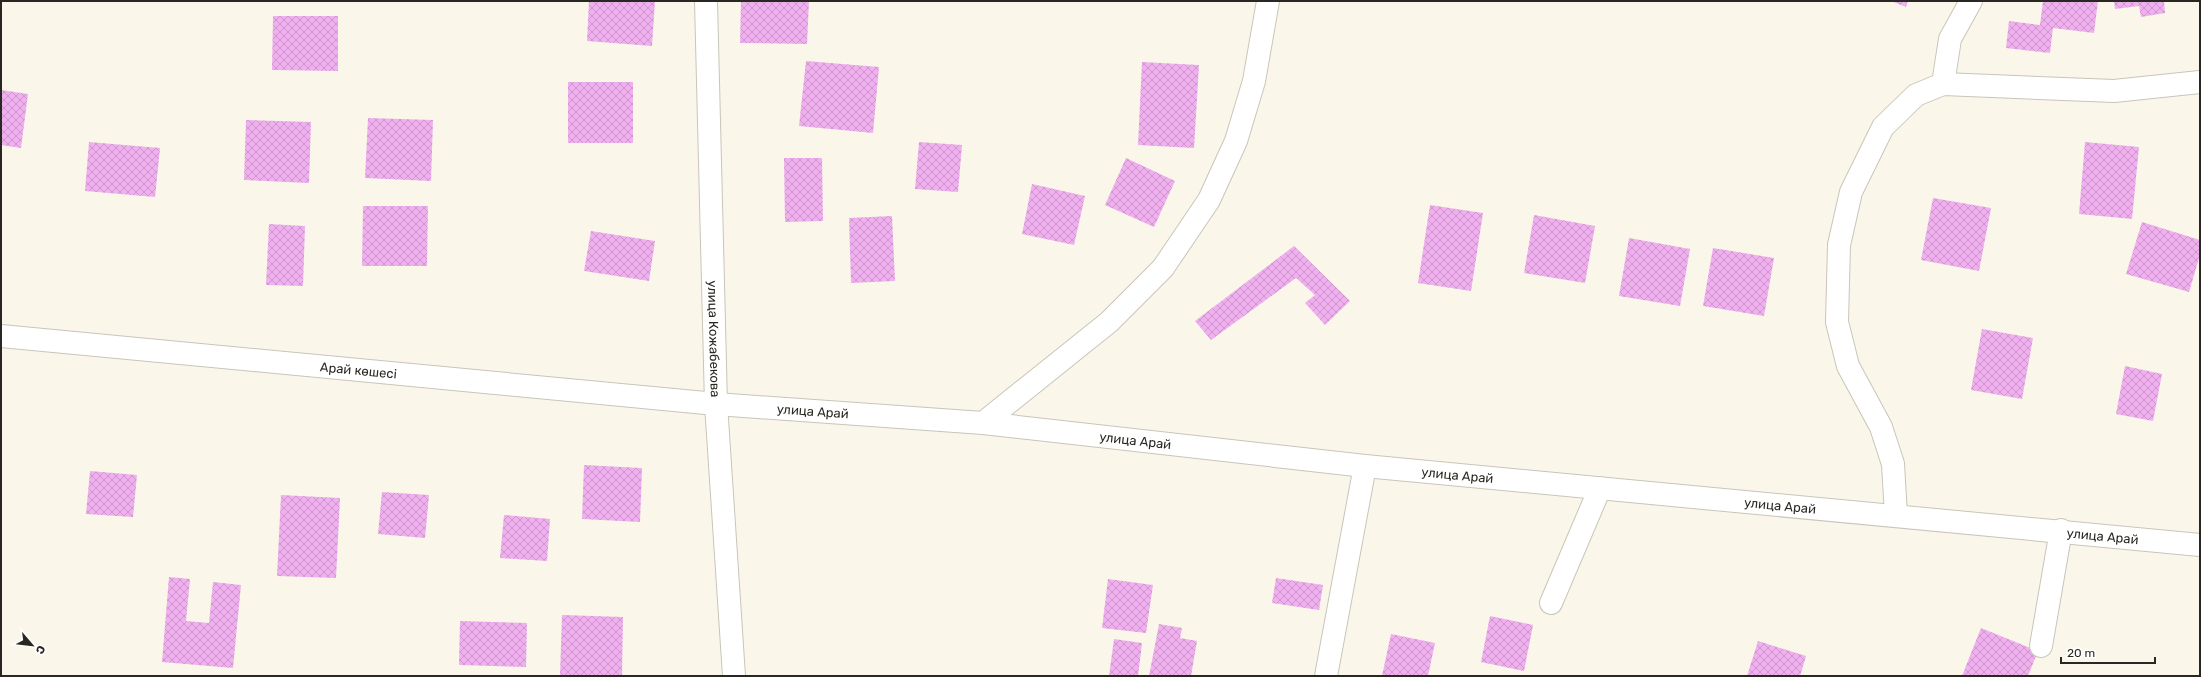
<svg xmlns="http://www.w3.org/2000/svg" width="2201" height="677" viewBox="0 0 2201 677" font-family="Rubik,sans-serif">
<style>
.building{fill:url(#building-cross-hatch)}
.lines{fill:none;stroke-linecap:round;stroke-linejoin:round}
.street-casing{stroke:#c8c5b9;stroke-width:24}
.secondary-casing{stroke:#c8c5b9;stroke-width:24}
.street{stroke:#fff;stroke-width:22}
.secondary{stroke:#fff;stroke-width:22}
.labels{text-anchor:middle;stroke-width:3;stroke-linejoin:round;paint-order:stroke}
.street-label{font-size:13px;fill:#282722;stroke:#fff}
</style>
<defs>
<pattern id="building-cross-hatch" width="8" height="8" patternUnits="userSpaceOnUse"><rect width="8" height="8" fill="#f0afee"/><path d="M0 0l8 8M0 8l8-8" fill="none" stroke="#ce97cc"/></pattern>
</defs>
<rect width="100%" height="100%" fill="#faf7ea"/>
<g class="building">
<path d="M589 1H655L652 46 587 41Z"/>
<path d="M741 1H809L807 44 740 43Z"/>
<path d="M1891 1H1908L1906 7Z"/>
<path d="M2043 1H2098L2094 33 2053 28 2050 53 2006 48 2009 21 2040 25Z"/>
<path d="M2114 1H2164L2165 13 2141 17 2139 6 2115 9Z"/>
<path d="M273 16H338V71L272 70Z"/>
<path d="M806 61 879 67 873 133 799 126Z"/>
<path d="M1142 62 1199 65 1194 148 1138 145Z"/>
<rect x="568" y="82" width="65" height="61"/>
<path d="M1 90 28 94 21 148 1 145Z"/>
<path d="M368 118 433 120 431 181 365 178Z"/>
<path d="M246 120 311 122 309 183 244 180Z"/>
<path d="M89 142 160 148 155 197 85 191Z"/>
<path d="M919 142 962 145 958 192 915 189Z"/>
<path d="M2085 142 2139 147 2132 219 2079 214Z"/>
<path d="M784 158H822L823 221 785 222Z"/>
<path d="M1126 158 1175 181 1154 227 1105 205Z"/>
<path d="M1032 184 1085 196 1074 245 1022 234Z"/>
<path d="M1933 198 1991 208 1979 271 1921 260Z"/>
<path d="M1430 205 1483 213 1471 291 1418 283Z"/>
<path d="M363 206H428L427 266H362Z"/>
<path d="M1534 215 1595 226 1585 283 1524 273Z"/>
<path d="M892 216 895 281 851 283 849 218Z"/>
<path d="M2142 222 2200 240V255L2189 292 2126 274Z"/>
<path d="M269 224 305 226 303 286 266 285Z"/>
<path d="M591 231 655 241 649 281 584 271Z"/>
<path d="M1629 238 1690 249 1680 306 1619 296Z"/>
<path d="M1294 246 1350 301 1325 325 1305 303 1315 295 1296 278 1211 340 1195 321Z"/>
<path d="M1713 248 1774 258 1764 316 1703 306Z"/>
<path d="M1982 329 2033 338 2022 399 1971 390Z"/>
<path d="M2125 366 2162 374 2153 421 2116 414Z"/>
<path d="M584 465 642 468 640 522 582 519Z"/>
<path d="M90 471 137 475 133 517 86 514Z"/>
<path d="M382 492 429 495 425 538 378 534Z"/>
<path d="M281 495 340 498 336 578 277 576Z"/>
<path d="M504 515 550 519 547 561 500 558Z"/>
<path d="M169 577 190 579 186 621 209 623 213 582 241 585 233 668 162 662Z"/>
<path d="M1276 578 1323 585 1319 610 1272 603Z"/>
<path d="M1108 579 1153 585 1146 633 1102 628Z"/>
<path d="M562 615 623 617 622 676H560Z"/>
<path d="M1490 616 1533 625 1524 671 1481 662Z"/>
<path d="M460 621 527 623 526 667 459 665Z"/>
<path d="M1159 624 1182 628 1180 638 1197 641 1191 676H1149Z"/>
<path d="M1981 628 2038 651 2028 676H1962Z"/>
<path d="M1391 634 1435 643 1428 676H1382Z"/>
<path d="M1114 639 1142 643 1138 676H1109Z"/>
<path d="M1758 641 1806 656 1800 676H1747Z"/>
</g>
<g class="lines">
<g class="street-casing">
<g id="street">
<path d="M1943 84 1950 39 1971 1"/>
<path id="s1" d="M716 404 983 423 1365 466 2200 545"/>
<path d="M983 423 1109 322 1163 268 1209 200 1236 141 1254 81 1268 1"/>
<path d="M1896 515 1893 464 1881 427 1848 366 1837 322 1839 245 1851 192 1883 127 1916 95 1943 84 2114 91 2200 82"/>
<path d="M1551 603 1600 488"/>
<path d="M2041 646 2061 530"/>
<path d="M1326 676 1365 466"/>
</g>
</g>
<g class="secondary-casing">
<g id="secondary">
<path id="s2" d="M706 1 716 404 734 676"/>
<path id="s3" d="M1 336 716 404"/>
</g>
</g>
<use href="#street" class="street"/>
<use href="#secondary" class="secondary"/>
</g>
<g class="labels">
<g class="street-label">
<text dy="5" stroke="none"><textPath href="#s2" startOffset="338">улица Кожабекова</textPath></text>
<text dy="5" stroke="none"><textPath href="#s3" startOffset="359">Арай көшесі</textPath></text>
<text dy="5" stroke="none"><textPath href="#s1" startOffset="97">улица Арай</textPath></text>
<text dy="5" stroke="none"><textPath href="#s1" startOffset="421">улица Арай</textPath></text>
<text dy="5" stroke="none"><textPath href="#s1" startOffset="745">улица Арай</textPath></text>
<text dy="5" stroke="none"><textPath href="#s1" startOffset="1069">улица Арай</textPath></text>
<text dy="5" stroke="none"><textPath href="#s1" startOffset="1393">улица Арай</textPath></text>
</g>
</g>
<rect width="2201" height="677" fill="none" stroke="#282722" stroke-width="4"/>
<g transform="translate(32 645) rotate(118)" stroke="#ffffff" stroke-width="3" paint-order="stroke">
<path d="M0-3L7 15L0 10L-7 15Z" fill="#282722"/>
<text y="-6" font-size="11" font-weight="bold" text-anchor="middle" fill="#282722">С</text>
</g>
<path d="M2061 657v6h94v-6" fill="none" stroke="#282722" stroke-width="2"/>
<text x="2067" y="657" font-size="12" fill="#282722" stroke="#ffffff" stroke-width="3" paint-order="stroke">20 m</text>
</svg>
